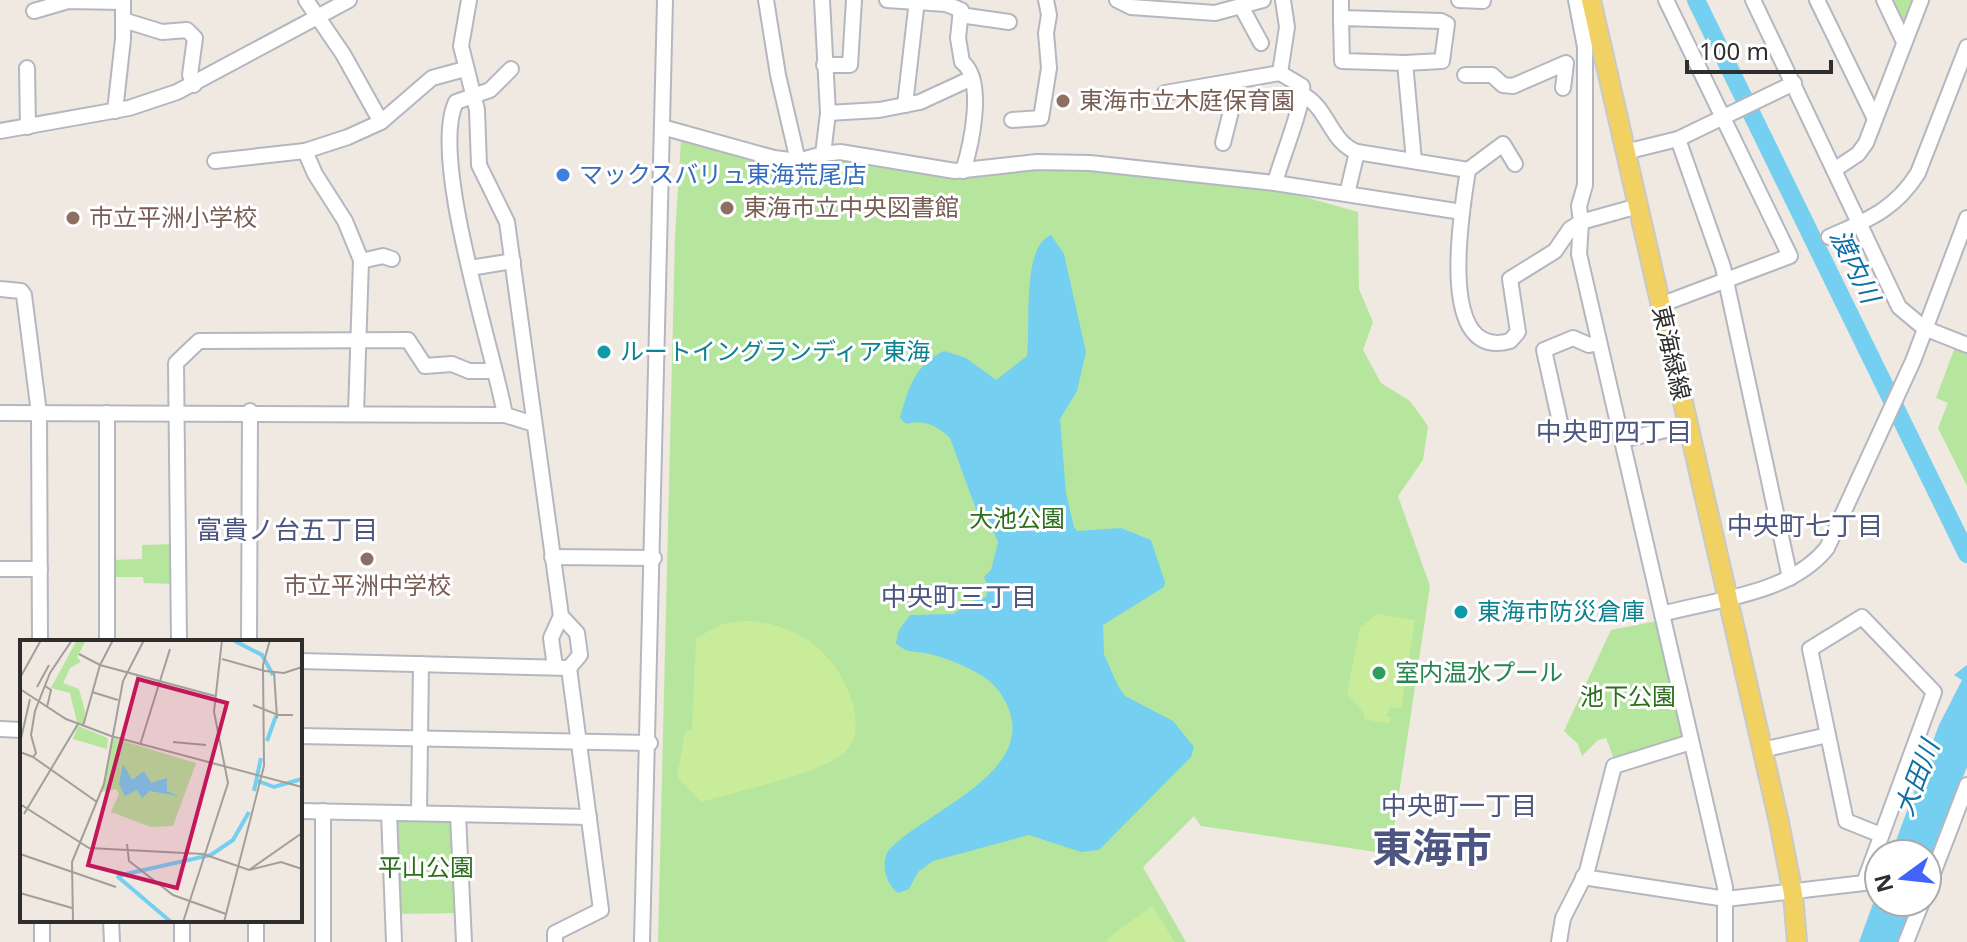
<svg xmlns="http://www.w3.org/2000/svg" width="1967" height="942" viewBox="0 0 1967 942" font-family="'Noto Sans','Noto Sans JP',sans-serif">
<style>
.green{fill:#b6e59e}
.pitch{fill:#c9ec9a}
.water{fill:#75cff0}
.lines{fill:none;stroke-linecap:round;stroke-linejoin:round}
.river{stroke:#75cff0;stroke-width:18}
.minor-casing{stroke:#b4b7c1;stroke-width:18}
.major-casing{stroke:#c9c9c9;stroke-width:22}
.minor{stroke:#fff;stroke-width:14}
.major{stroke:#f2d163;stroke-width:18}
.education-dot{fill:#8d6e63;stroke:#fff;stroke-width:3}
.shop-dot{fill:#3f7fe0;stroke:#fff;stroke-width:3}
.culture-dot{fill:#0f9aa8;stroke:#fff;stroke-width:3}
.leisure-dot{fill:#2e9e5b;stroke:#fff;stroke-width:3}
.labels{text-anchor:middle;stroke-width:6;stroke-linejoin:round;paint-order:stroke}
.education-label{font-size:24px;fill:#785e54;stroke:#fff;text-anchor:start}
.shop-label{font-size:24px;fill:#366cbe;stroke:#fff;text-anchor:start}
.culture-label{font-size:24px;fill:#0d838f;stroke:#fff;text-anchor:start}
.street-label{font-size:24px;fill:#2e2e2e;stroke:#fff}
.park-label{font-size:24px;fill:#2c6e1b;stroke:#fff}
.leisure-label{font-size:24px;fill:#27864d;stroke:#fff;text-anchor:start}
.water-label{font-size:26px;font-style:italic;fill:#0d6fa3;stroke:#fff}
.neighbourhood-label{font-size:26px;fill:#4d5680;stroke:#fff}
.town-label{font-size:40px;font-weight:bold;fill:#4d5680;stroke:#fff}
.inset-river{fill:none;stroke:#75cff0;stroke-width:4}
.inset-road{fill:none;stroke:#a29e99;stroke-width:2}
.view{fill:#c2185b;fill-opacity:0.15;stroke:#c2185b;stroke-width:4}
.inset-edge{fill:none;stroke:#2e2e2e;stroke-width:4}
</style>
<rect width="100%" height="100%" fill="#efe9e1"/>
<g class="green">
<path d="M1888 0H1912L1906 27 1901 28Z"/>
<path d="M681 141 764 164H792L836 155 958 176 1086 167 1276 189 1358 212 1359 289 1373 322 1363 350 1381 383 1410 401 1428 426 1423 460 1398 496 1430 586 1390 854 1201 826 1194 816 1143 867 1186 942H658L675 237Z"/>
<path d="M1955 347 1967 353V486L1938 428 1948 403 1936 398Z"/>
<path d="M175 544 174 584 144 583 143 577H111L110 560 142 559V545Z"/>
<path d="M1657 621 1685 738 1614 759 1606 738 1598 740 1582 756 1578 744 1564 731 1611 630Z"/>
<path d="M397 817 451 818 454 823 458 913 397 914 394 821Z"/>
</g>
<g class="pitch">
<path d="M1377 614 1415 620 1401 709 1390 707 1386 716 1391 717 1390 724 1364 719V714L1347 693 1360 628Z"/>
<path d="M745 621C798 622 838 653 853 705 857 720 858 739 846 751 826 773 733 792 701 802L677 777 685 732 692 729 696 638 722 624Z"/>
<path d="M1152 906 1175 942H1108L1107 939Z"/>
</g>
<g class="water">
<path d="M1051 235 1064 254 1086 352 1077 391 1060 419 1066 493 1074 527 1077 531 1121 528 1151 540 1165 582 1164 587 1103 625 1104 654 1118 686 1125 696 1173 721 1194 747 1191 757 1099 850 1081 852 1029 835 933 861 918 872 909 889 898 893C885 883 881 864 888 851 922 813 1030 776 1010 713 1005 696 995 684 981 675 966 666 946 658 930 654 917 651 906 654 896 643L899 630 910 615 953 614 976 599 986 597 988 587 984 577 991 570 998 542 985 513 977 512 950 438C937 426 924 419 906 424L900 418C908 389 915 364 944 351L966 358 996 380 1027 356C1031 327 1021 247 1051 235Z"/>
<path d="M1967 665V767L1927 865V854H1891L1939 725 1962 680 1954 675Z"/>
<path d="M1879 887V902H1915L1900 942H1859Z"/>
</g>
<g class="lines">
<path class="river" d="M1696 0 1967 554"/>
<g class="minor-casing">
<g id="minor">
<path d="M306 0 343 54 381 122"/>
<path d="M469 0 461 46 477 110 479 165 507 222 561 616 577 633 580 655 569 668"/>
<path d="M766 0 778 75 798 161"/>
<path d="M822 0 828 113 823 154 840 152 955 171 1037 162 1090 163 1275 183C1280 162 1306 99 1302 86L1280 73 1287 27 1283 0"/>
<path d="M887 0 946 4 961 10 958 38 962 62C986 80 971 146 963 171"/>
<path d="M1117 0 1131 7 1215 13 1263 0"/>
<path d="M1459 0 1483 1"/>
<path d="M1753 0 1899 307 1924 328 1967 345"/>
<path d="M1817 0 1875 119"/>
<path d="M1884 0 1904 42"/>
<path d="M1242 8 1261 43"/>
<path d="M34 11 68 1 123 2"/>
<path d="M960 15 1009 22"/>
<path d="M1341 18V0"/>
<path d="M123 20 162 32 187 30 195 38 190 75 194 85"/>
<path d="M1405 63 1342 61 1341 18 1441 21 1447 24 1442 61 1405 63 1414 161"/>
<path d="M824 65H850L854 0"/>
<path d="M27 68 28 127"/>
<path d="M1465 75H1492L1503 85 1513 86 1566 63 1563 88"/>
<path d="M1165 93 1280 73"/>
<path d="M1305 96C1328 109 1331 143 1357 152"/>
<path d="M905 105 917 0"/>
<path d="M115 111 123 39V0"/>
<path d="M828 113 879 110 920 102 972 78"/>
<path d="M1012 120 1041 118 1049 68 1046 33 1049 15 1046 0"/>
<path d="M662 127 774 158 798 161 823 154"/>
<path d="M0 131 129 108 177 92 349 0"/>
<path d="M1678 139 1723 267 1790 578"/>
<path d="M1223 143 1233 103 1231 82"/>
<path d="M305 151 315 174 345 221 361 260 356 413"/>
<path d="M1625 152 1678 139 1794 83"/>
<path d="M215 161 305 151 348 137 381 122 432 78 465 69"/>
<path d="M1515 164 1503 144 1468 170C1462 209 1435 362 1510 341L1518 332 1510 279 1555 251 1570 229 1581 222 1579 206 1585 185V47L1576 0"/>
<path d="M1834 170 1858 154 1866 143 1921 0"/>
<path d="M1275 183 1462 212"/>
<path d="M1347 194 1357 152 1468 170"/>
<path d="M1638 206 1581 222 1579 254 1725 887V942"/>
<path d="M1829 237C1867 220 1895 210 1918 173L1967 47"/>
<path d="M361 261 383 256 392 259"/>
<path d="M470 268 513 261"/>
<path d="M0 289 21 291 24 295 39 413 40 642"/>
<path d="M1660 305 1790 256 1666 0"/>
<path d="M0 413 505 415 534 424"/>
<path d="M107 413V642"/>
<path d="M505 415C493 349 429 157 456 102L490 90 511 69"/>
<path d="M1560 422 1544 350 1573 338 1589 345 1599 343"/>
<path d="M1622 440 1688 425"/>
<path d="M552 557 654 558"/>
<path d="M0 569H40"/>
<path d="M1662 614C1717 599 1790 594 1827 548L1913 361 1967 218"/>
<path d="M179 642 176 363 199 341 408 340 425 366 452 364 469 371H493"/>
<path d="M249 642 250 411"/>
<path d="M300 661 569 668"/>
<path d="M555 667 551 638 561 616"/>
<path d="M0 729 22 730"/>
<path d="M300 736 650 743"/>
<path d="M1762 750 1828 735"/>
<path d="M300 811 589 817"/>
<path d="M323 811V942"/>
<path d="M389 813 394 942"/>
<path d="M419 813 421 664"/>
<path d="M458 815 464 942"/>
<path d="M1583 877 1726 899 1864 883 1934 692 1862 617 1810 649 1846 821 1881 835"/>
<path d="M1927 889 1967 785"/>
<path d="M42 920V942"/>
<path d="M111 920 112 942"/>
<path d="M182 920V942"/>
<path d="M256 920V942"/>
<path d="M555 942V933L601 910 569 668"/>
<path d="M642 942 665 0"/>
<path d="M1559 942 1563 918 1587 871 1614 766 1691 742"/>
<path d="M1906 942 1922 902"/>
</g>
</g>
<g class="major-casing">
<path id="major" d="M1591 0 1779 822 1793 894 1797 942"/>
</g>
<use href="#minor" class="minor"/>
<use href="#major" class="major"/>
</g>
<g class="education-dot">
<circle cx="1063" cy="101" r="8"/>
<circle cx="727" cy="208" r="8"/>
<circle cx="73" cy="218" r="8"/>
<circle cx="367" cy="559" r="8"/>
</g>
<circle class="shop-dot" cx="563" cy="175" r="8"/>
<g class="culture-dot">
<circle cx="604" cy="352" r="8"/>
<circle cx="1461" cy="612" r="8"/>
</g>
<circle class="leisure-dot" cx="1379" cy="673" r="8"/>
<g class="labels">
<g class="education-label">
<text x="1079" y="109">東海市立木庭保育園</text>
<text x="743" y="216">東海市立中央図書館</text>
<text x="89" y="226">市立平洲小学校</text>
<text x="367" y="594" text-anchor="middle">市立平洲中学校</text>
</g>
<g class="shop-label">
<text x="579" y="183">マックスバリュ東海荒尾店</text>
</g>
<g class="culture-label">
<text x="620" y="360">ルートイングランディア東海</text>
<text x="1477" y="620">東海市防災倉庫</text>
</g>
<g class="street-label">
<text transform="translate(1671 353) rotate(77)" y="8">東海緑線</text>
</g>
<g class="park-label">
<text x="1017" y="527">大池公園</text>
<text x="1628" y="705">池下公園</text>
<text x="426" y="876">平山公園</text>
</g>
<g class="leisure-label">
<text x="1395" y="681">室内温水プール</text>
</g>
<g class="water-label">
<text transform="translate(1855 266) rotate(64)" y="9">渡内川</text>
<text transform="translate(1917 778) rotate(-69)" y="9">大田川</text>
</g>
<g class="neighbourhood-label">
<text x="1614" y="441">中央町四丁目</text>
<text x="1805" y="535">中央町七丁目</text>
<text x="287" y="539">富貴ノ台五丁目</text>
<text x="959" y="606">中央町三丁目</text>
<text x="1459" y="815">中央町一丁目</text>
</g>
<g class="town-label">
<text x="1432" y="862">東海市</text>
</g>
</g>
<g transform="translate(20 640)">
<rect width="282" height="282" fill="#efe9e1"/>
<path d="M57 0H66L57 17 61 22 50 28 43 43 59 49 65 71 63 85 57 82 50 53 31 48ZM58 86 88 98 87 109 53 99ZM93 98 176 123 153 186 131 187 91 172 99 154 96 149 82 152Z" fill="#b6e59e"/>
<path d="M103 124 112 140 124 131 131 143 147 138V151L158 156 130 151 122 158 117 150 105 156 99 144Z" fill="#75cff0"/>
<path class="inset-river" d="M213 0 242 15 253 35M247 101 256 76M238 141 254 147 282 139M234 151 241 118M97 236 191 215 213 200 229 172M97 236 151 282"/>
<path class="inset-road" d="M59 14 80 25 195 56M202 19 245 31 264 33 282 27M254 32 257 78M0 38 21 0M25 46 31 50 27 67M17 47 29 25M0 49 46 79 91 96 282 147M72 52 98 60M233 65 258 75H273M63 86 80 25 93 0M153 102 186 105M0 103 10 59M120 105 150 9M0 112 13 117 16 113 11 95 15 71 30 33 52 0M13 117 77 162M0 164 69 208 183 214 229 230 282 193M4 174 58 84M107 204 109 221 153 255 206 274M0 214 96 247M229 230 261 222 282 229M0 253 52 268M53 282 52 222 84 144 103 41 124 0M163 282 208 143 194 72 202 0M204 282 244 126 243 25 250 0"/>
<path class="view" d="M118 39 207 63 157 248 68 225Z"/>
<rect width="282" height="282" class="inset-edge"/>
</g>
<g transform="translate(1903 878) rotate(255)"><circle r="38" fill="#ffffff" stroke="#ababab" stroke-width="2"/>
<path d="M0-6L14 30L0 20L-14 30Z" fill="#4264fb"/>
<text y="-12" font-size="22" font-weight="bold" text-anchor="middle" fill="#2e2e2e">N</text>
</g>
<path d="M1687 60v12h144v-12" fill="none" stroke="#2e2e2e" stroke-width="4"/>
<text x="1699" y="60" font-size="24" fill="#2e2e2e" stroke="#ffffff" stroke-width="6" paint-order="stroke">100 m</text>
</svg>
